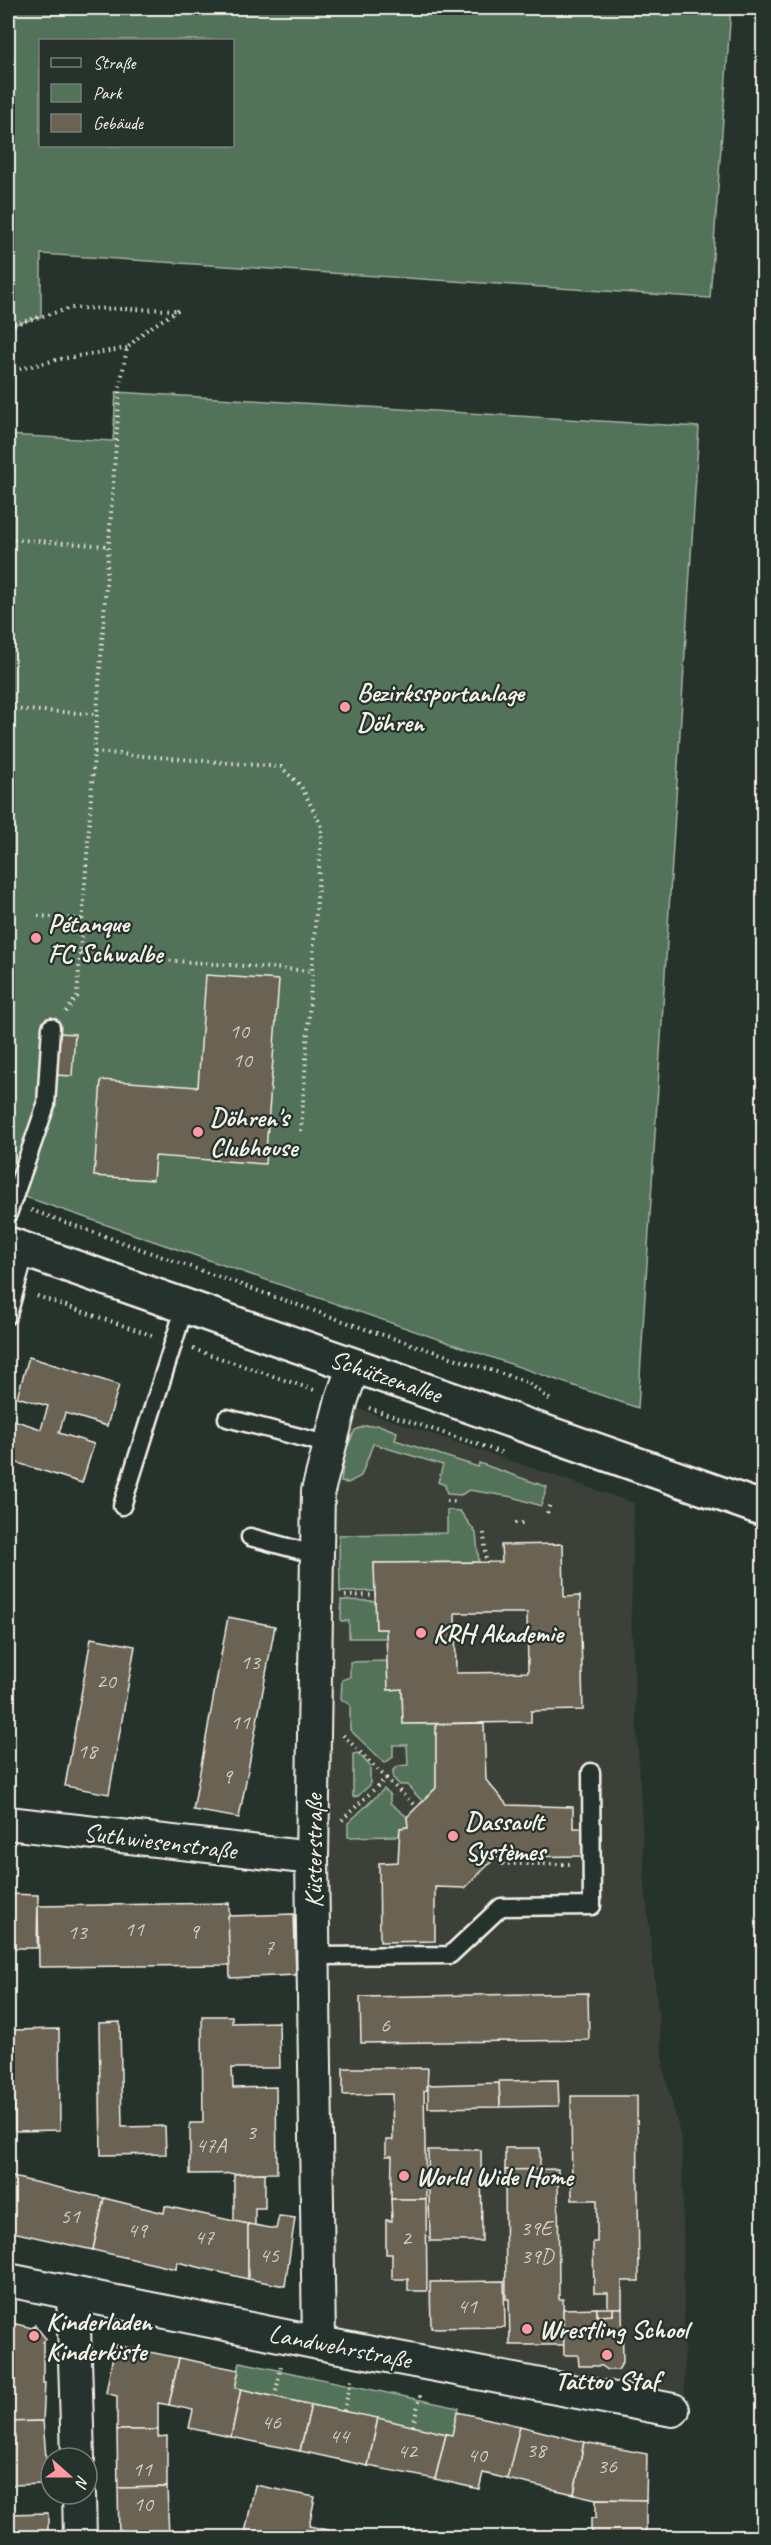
<svg xmlns="http://www.w3.org/2000/svg" width="771" height="2545" viewBox="0 0 771 2545" font-family="Caveat,sans-serif">
<style>
.built{fill:#3a4138}
.green{fill:#53725a;stroke:#a4b2a1;stroke-width:1.5;fill-rule:evenodd}
.building{fill:#6a6253;stroke:#f4f1e8;stroke-width:1.5;fill-rule:evenodd}
.lines{fill:none;stroke-linecap:round;stroke-linejoin:round}
.service-casing{stroke:#f4f1e8;stroke-width:21}
.minor-casing{stroke:#f4f1e8;stroke-width:36}
.tertiary-casing{stroke:#f4f1e8;stroke-width:38}
.path{stroke:#f4f1e8;stroke-width:4;stroke-dasharray:1.5 4.5;stroke-linecap:butt}
.service{stroke:#26332d;stroke-width:16}
.minor{stroke:#26332d;stroke-width:32}
.tertiary{stroke:#26332d;stroke-width:33}
.poi-dot{fill:#ff9aa2;stroke:#26332d;stroke-width:2}
.labels{text-anchor:middle;stroke-width:4.5;stroke-linejoin:round;paint-order:stroke}
.number-label{font-size:22px;fill:#d2cdc3}
.poi-label{font-size:26px;font-weight:bold;fill:#f4f1e8;stroke:#26332d;text-anchor:start}
.street-label{font-size:26px;fill:#f4f1e8;stroke:#26332d}
</style>
<rect width="100%" height="100%" fill="#26332d"/>
<filter id="ink" filterUnits="userSpaceOnUse"><feTurbulence type="fractalNoise" baseFrequency=".0167" numOctaves="2"/><feDisplacementMap in="SourceGraphic" scale="12" xChannelSelector="R" yChannelSelector="G"/><feConvolveMatrix kernelMatrix="1 2 1 2 8 2 1 2 1" color-interpolation-filters="sRGB"/></filter>
<g filter="url(#ink)">
<path class="built" d="M341 1403 634 1503 631 1616 645 1884 664 2072 682 2142 685 2412 319 2343 318 1491Z"/>
<g class="green">
<path d="M8 8H731L710 298 41 254V317L8 326ZM40 40H232V146H40Z"/>
<path d="M116 392 699 427 638 1408 8 1191V435L113 441Z"/>
<path d="M379 1425 397 1432 395 1440 478 1467 479 1463 547 1487 541 1506 513 1497 469 1490 461 1495 447 1494 445 1485 438 1482 443 1465 373 1444 361 1476 348 1483 341 1482 345 1452 355 1430 365 1426Z"/>
<path d="M447 1510 460 1511 476 1533 479 1562 374 1563 376 1591 340 1592 339 1535 447 1533Z"/>
<path d="M341 1600 376 1601V1629H386L387 1638H349V1621H341Z"/>
<path d="M387 1661 388 1690 402 1689 403 1724H436V1788L422 1801 407 1785H400L393 1778V1770L399 1766 408 1765 407 1745H393V1757L385 1763 350 1730V1705L341 1699 342 1680 350 1677V1662Z"/>
<path d="M358 1753 370 1766V1785L358 1796 353 1797V1754Z"/>
<path d="M384 1789 390 1795V1803L407 1817 408 1827 400 1828 399 1836 348 1837V1823Z"/>
<path d="M240 2362 459 2408 452 2435 235 2388Z"/>
</g>
<g class="building">
<path d="M206 975 279 980 265 1164 155 1156 153 1180 94 1176 101 1080 198 1087Z"/>
<path d="M59 1033 75 1034 72 1076 56 1075Z"/>
<path d="M29 1357 119 1385 107 1426 65 1413 59 1433 94 1444 82 1483 8 1460V1418L41 1429 48 1406 17 1397Z"/>
<path d="M563 1544 564 1597 580 1596 583 1710 531 1711V1722L403 1724 402 1689 388 1690 386 1629H376L374 1563 502 1562 501 1545ZM455 1613H527L528 1672 456 1673Z"/>
<path d="M228 1617 275 1626 239 1818 193 1810Z"/>
<path d="M91 1638 135 1646 109 1794 65 1786Z"/>
<path d="M484 1723 486 1780 507 1805 573 1807V1828H585V1856L496 1857 465 1888 435 1887V1941L380 1942 379 1863 398 1862 400 1828 408 1827 407 1817 436 1788V1724Z"/>
<path d="M8 1894 38 1895 37 1948H8Z"/>
<path d="M229 1903 230 1965 39 1967 38 1906Z"/>
<path d="M294 1914 296 1975 230 1978 228 1916Z"/>
<path d="M588 1993 589 2040 361 2043 360 1997Z"/>
<path d="M202 2016H232V2023L279 2022 280 2068H232L233 2088 276 2087 277 2173 190 2174V2123H203Z"/>
<path d="M120 2022 122 2127 165 2126 166 2154 101 2155 99 2023Z"/>
<path d="M59 2029 60 2130 15 2131 13 2030Z"/>
<path d="M343 2068H428L427 2090 424 2091 426 2199H391L392 2156H386V2140H393L392 2094 343 2095Z"/>
<path d="M558 2080 559 2106 500 2107 499 2081Z"/>
<path d="M499 2083 500 2107 428 2108V2085Z"/>
<path d="M571 2096H637L639 2281H622V2308L608 2309V2293H594L593 2242H597V2200H572Z"/>
<rect x="505" y="2148" width="35" height="22"/>
<path d="M428 2150H481L482 2241H430Z"/>
<path d="M558 2169 559 2299H563L564 2345H510L509 2299H506L505 2170Z"/>
<path d="M265 2173V2208H255V2226L234 2221V2174Z"/>
<path d="M8 2176 104 2198 93 2250 8 2231Z"/>
<path d="M104 2198 164 2213 165 2206 248 2224V2279L177 2262 176 2269 93 2250Z"/>
<path d="M391 2199H426L427 2291H408V2279H392V2254H386V2220L392 2221Z"/>
<path d="M279 2216 295 2218 285 2286 248 2279V2224L276 2229Z"/>
<path d="M504 2281 505 2327 431 2328 430 2282Z"/>
<path d="M597 2308V2316L613 2315V2308H622L623 2362 618 2370H608L602 2366H579L578 2355H564L563 2309Z"/>
<path d="M597 2308H613V2315L597 2316Z"/>
<path d="M8 2322 32 2328 35 2325 46 2339 43 2341V2383H45L43 2421 8 2422Z"/>
<path d="M115 2345 179 2358 169 2405 158 2403V2430H117V2396L106 2393Z"/>
<path d="M179 2358 239 2370 235 2388 241 2389 231 2437 189 2428 193 2410 169 2405Z"/>
<path d="M241 2389 311 2405 300 2451 231 2437Z"/>
<path d="M311 2405 378 2418 368 2466 300 2451Z"/>
<path d="M457 2412 520 2426 508 2479 483 2473 479 2489 435 2479 446 2434 452 2435Z"/>
<path d="M378 2418 446 2434 435 2479 368 2466Z"/>
<path d="M43 2421 47 2469H45V2484L8 2485V2422Z"/>
<path d="M520 2426 584 2442 574 2494 507 2479Z"/>
<path d="M117 2430H158V2437L167 2436V2487L118 2488Z"/>
<path d="M584 2442 647 2454 646 2500 596 2499 574 2494Z"/>
<path d="M255 2485 315 2497 309 2526 364 2538H244Z"/>
<path d="M167 2487 169 2538H119L118 2488Z"/>
<path d="M596 2499 646 2500V2538H591V2518H596Z"/>
<path d="M48 2513V2538H8V2514Z"/>
</g>
<g class="lines">
<g class="service-casing">
<g id="service">
<path d="M8 1214 46 1105 51 1027"/>
<path d="M8 1315 26 1250"/>
<path d="M227 1418 330 1445"/>
<path d="M122 1506 185 1306"/>
<path d="M250 1537 317 1555"/>
<path d="M313 1956 450 1955 501 1907 592 1906 591 1772"/>
</g>
</g>
<g class="minor-casing">
<g id="minor">
<path d="M8 1823 312 1858"/>
<path d="M8 2280 319 2343 673 2410"/>
<path d="M73 2294 78 2458"/>
<path d="M319 2343 312 1858 318 1491 342 1399 354 1365"/>
<path d="M79 2494 80 2538"/>
</g>
</g>
<g class="tertiary-casing">
<path id="tertiary" d="M8 1244 764 1509"/>
</g>
<g class="path">
<path d="M8 326 71 308 178 310"/>
<path d="M8 372 60 359 127 348"/>
<path d="M8 539 108 546"/>
<path d="M8 709 97 714"/>
<path d="M38 916 82 919"/>
<path d="M80 954 312 971 322 827 301 786 281 767 94 752"/>
<path d="M66 1012 77 997 120 386 127 348 145 331 178 310"/>
<path d="M301 1131 312 971"/>
<path d="M31 1210 368 1330 527 1382 552 1401"/>
<path d="M37 1296 154 1336"/>
<path d="M193 1349 314 1390"/>
<path d="M369 1408 503 1453"/>
<path d="M447 1501 459 1502"/>
<path d="M547 1513 550 1504"/>
<path d="M515 1523H524"/>
<path d="M484 1533 486 1562"/>
<path d="M345 1596 376 1595"/>
<path d="M386 1778 416 1807"/>
<path d="M342 1820 386 1778 343 1735"/>
<path d="M503 1857V1864H570"/>
<path d="M275 2397 281 2365"/>
<path d="M344 2411 351 2380"/>
<path d="M413 2426 421 2392"/>
</g>
<use href="#service" class="service"/>
<use href="#minor" class="minor"/>
<use href="#tertiary" class="tertiary"/>
</g>
</g>
<g class="poi-dot">
<circle cx="345" cy="707" r="6"/>
<circle cx="36" cy="938" r="6"/>
<circle cx="198" cy="1132" r="6"/>
<circle cx="421" cy="1633" r="6"/>
<circle cx="453" cy="1836" r="6"/>
<circle cx="404" cy="2176" r="6"/>
<circle cx="527" cy="2329" r="6"/>
<circle cx="34" cy="2336" r="6"/>
<circle cx="607" cy="2355" r="6"/>
</g>
<g class="labels">
<g class="number-label">
<text x="239" y="1038">10</text>
<text x="242" y="1067">10</text>
<text x="250" y="1669">13</text>
<text x="106" y="1688">20</text>
<text x="240" y="1729">11</text>
<text x="87" y="1758">18</text>
<text x="227" y="1783">9</text>
<text x="134" y="1936">11</text>
<text x="194" y="1938">9</text>
<text x="77" y="1939">13</text>
<text x="269" y="1954">7</text>
<text x="385" y="2032">6</text>
<text x="251" y="2139">3</text>
<text x="211" y="2152">47A</text>
<text x="70" y="2223">51</text>
<text x="536" y="2235">39E</text>
<text x="137" y="2237">49</text>
<text x="204" y="2244">47</text>
<text x="406" y="2245">2</text>
<text x="269" y="2262">45</text>
<text x="537" y="2263">39D</text>
<text x="467" y="2313">41</text>
<text x="271" y="2429">46</text>
<text x="339" y="2443">44</text>
<text x="536" y="2457">38</text>
<text x="407" y="2458">42</text>
<text x="477" y="2462">40</text>
<text x="607" y="2473">36</text>
<text x="142" y="2476">11</text>
<text x="143" y="2511">10</text>
</g>
<g class="poi-label">
<text x="357" y="701">Bezirkssportanlage<tspan x="357" dy="30">Döhren</tspan></text>
<text x="48" y="932">Pétanque<tspan x="48" dy="30">FC Schwalbe</tspan></text>
<text x="210" y="1126">Döhren's<tspan x="210" dy="30">Clubhouse</tspan></text>
<text x="433" y="1642">KRH Akademie</text>
<text x="465" y="1830">Dassault<tspan x="465" dy="30">Systèmes</tspan></text>
<text x="416" y="2185">World Wide Home</text>
<text x="46" y="2330">Kinderladen<tspan x="46" dy="30">Kinderkiste</tspan></text>
<text x="539" y="2338">Wrestling School</text>
<text x="607" y="2389" text-anchor="middle">Tattoo Staf</text>
</g>
<g class="street-label">
<text transform="translate(386 1376) rotate(19)" y="9">Schützenallee</text>
<text transform="translate(160 1841) rotate(7)" y="9">Suthwiesenstraße</text>
<text transform="translate(313 1851) rotate(-90)" y="9">Küsterstraße</text>
<text transform="translate(340 2346) rotate(11)" y="9">Landwehrstraße</text>
</g>
</g>
<rect width="771" height="2545" fill="none" stroke="#26332d" stroke-width="30"/>
<rect x="15" y="15" width="741" height="2515" fill="none" stroke="#f4f1e8" stroke-width="2" filter="url(#ink)"/>
<rect x="39" y="39" width="195" height="108" fill="#26332d" stroke="#787f78" stroke-width="1.5"/>
<rect x="51" y="58" width="30" height="9" fill="#26332d" stroke="#787f78" stroke-width="1.5"/>
<text x="93" y="69" font-size="18" fill="#f4f1e8">Straße</text>
<rect x="51" y="84" width="30" height="18" fill="#53725a" stroke="#787f78" stroke-width="1.5"/>
<text x="93" y="99" font-size="18" fill="#f4f1e8">Park</text>
<rect x="51" y="114" width="30" height="18" fill="#6a6253" stroke="#787f78" stroke-width="1.5"/>
<text x="93" y="129" font-size="18" fill="#f4f1e8">Gebäude</text>
<g transform="translate(69 2476) rotate(111)"><circle r="28" fill="#26332d" stroke="#787f78" stroke-width="1.5"/>
<path d="M0-4.5L10 22L0 15L-10 22Z" fill="#ff9aa2"/>
<text y="-9" font-size="16" font-weight="bold" text-anchor="middle" fill="#f4f1e8">N</text>
</g>
</svg>
